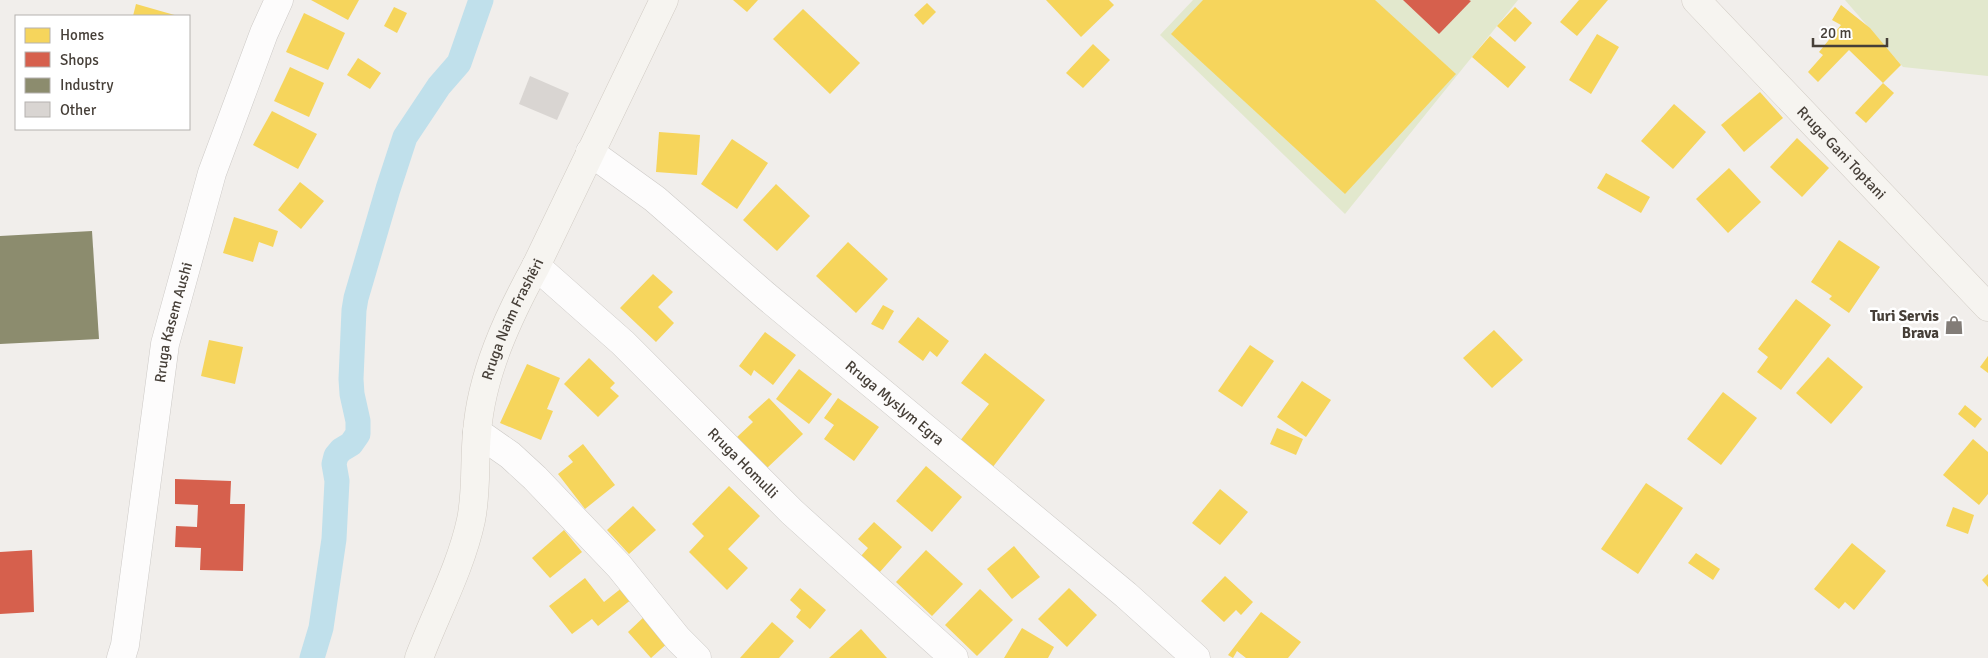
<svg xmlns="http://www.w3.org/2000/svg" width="1988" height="658" viewBox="0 0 1988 658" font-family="Signika,sans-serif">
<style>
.green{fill:#e2e8cd}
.homes{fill:#f6d55c}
.shops{fill:#d6604d}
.industry{fill:#8c8c6e}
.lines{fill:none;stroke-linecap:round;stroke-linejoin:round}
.canal{stroke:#c0e0eb;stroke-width:25}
.building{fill:#d9d5d2}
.street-casing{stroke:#cdcac7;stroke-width:29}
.secondary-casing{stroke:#d1cbc4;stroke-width:29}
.street{stroke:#fdfcfc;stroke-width:28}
.secondary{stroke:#f6f4f0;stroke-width:28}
.labels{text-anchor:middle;stroke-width:5;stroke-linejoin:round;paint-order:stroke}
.street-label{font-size:15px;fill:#463f38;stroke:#fff}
.poi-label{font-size:15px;font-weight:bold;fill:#463f38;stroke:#fff;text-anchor:end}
</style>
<rect width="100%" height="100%" fill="#f1eeeb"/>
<g class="green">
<path d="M1193 0H1518L1345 214 1160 35Z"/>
<path d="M1845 0H1988V76L1903 67Z"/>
</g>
<g class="homes">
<path d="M311 0H359L348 20Z"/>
<path d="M733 0H758L747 12Z"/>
<path d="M1046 0H1109L1114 5 1081 37Z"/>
<path d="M1203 0H1375L1456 74 1345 194 1171 34Z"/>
<path d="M1579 0H1608L1577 36 1560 22Z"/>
<path d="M927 3 936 12 923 25 914 15Z"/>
<path d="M136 4 178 16H133Z"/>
<path d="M1841 5 1870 28 1901 65 1883 83 1849 50 1818 82 1808 72 1823 55 1819 52 1841 25 1832 20Z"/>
<path d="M394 7 407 13 397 33 384 26Z"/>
<path d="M1515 7 1532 23 1515 42 1497 26Z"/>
<path d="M803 9 860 63 830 94 773 39Z"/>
<path d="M304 13 345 33 328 70 286 52Z"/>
<path d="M1597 34 1619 47 1591 94 1569 80Z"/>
<path d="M1490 36 1526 67 1508 88 1472 57Z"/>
<path d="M1093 44 1110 60 1083 88 1066 73Z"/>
<path d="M358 58 381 73 370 89 347 75Z"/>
<path d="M290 67 324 83 309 117 274 101Z"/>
<path d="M1883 83 1894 93 1866 123 1855 113Z"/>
<path d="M1760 92 1783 118 1744 152 1721 125Z"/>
<path d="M1674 104 1706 132 1673 169 1641 141Z"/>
<path d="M272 111 317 134 298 169 253 145Z"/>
<path d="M659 132 700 135 697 175 656 172Z"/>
<path d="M1797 138 1829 168 1802 197 1770 167Z"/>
<path d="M732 139 768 163 737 209 701 184Z"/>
<path d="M1729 168 1761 202 1728 233 1696 199Z"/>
<path d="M1606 173 1650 197 1641 213 1597 188Z"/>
<path d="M300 182 324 201 301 229 278 210Z"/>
<path d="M776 184 810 216 777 251 743 220Z"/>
<path d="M234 217 278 231 273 247 259 242 253 262 223 253Z"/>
<path d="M1839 240 1880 267 1849 313 1829 299 1832 296 1811 282Z"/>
<path d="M848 242 888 279 856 313 816 276Z"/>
<path d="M653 274 673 292 658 307 674 323 656 342 620 308Z"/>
<path d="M1796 299 1831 325 1781 390 1757 372 1768 357 1758 349Z"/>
<path d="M883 305 894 311 883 330 871 324Z"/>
<path d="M918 317 949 341 937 357 930 351 923 361 898 342Z"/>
<path d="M1494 330 1523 360 1492 388 1463 358Z"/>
<path d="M765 332 796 355 773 385 754 370 751 376 739 366Z"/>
<path d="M209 340 243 347 235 384 201 376Z"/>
<path d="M1250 345 1274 361 1242 407 1218 391Z"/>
<path d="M985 353 1045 400 992 468 959 442 989 404 961 383Z"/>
<path d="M1988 356V373L1980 367Z"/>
<path d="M1828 357 1863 387 1831 424 1796 393Z"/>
<path d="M589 358 615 383 610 388 619 396 598 417 564 384Z"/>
<path d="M527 364 560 378 547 409 553 411 541 440 500 423Z"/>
<path d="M799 369 832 394 809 424 776 399Z"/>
<path d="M1302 381 1331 400 1306 437 1277 417Z"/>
<path d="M1723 392 1757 418 1721 465 1687 439Z"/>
<path d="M769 398 803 434 766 469 736 438 753 422 748 417Z"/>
<path d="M838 398 879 427 854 461 824 439 834 425 824 418Z"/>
<path d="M1965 405 1982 419 1975 428 1958 414Z"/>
<path d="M1277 428 1303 439 1296 455 1270 444Z"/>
<path d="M1973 439 1988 452V494L1979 505 1943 475Z"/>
<path d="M583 444 615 485 585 509 558 474 573 462 568 456Z"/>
<path d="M926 466 962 497 932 532 896 501Z"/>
<path d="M1646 483 1683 508 1638 574 1601 549Z"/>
<path d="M729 486 760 516 728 549 748 568 727 590 689 552 704 536 692 524Z"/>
<path d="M1220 489 1248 512 1220 545 1192 523Z"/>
<path d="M633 506 656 530 629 554 607 530Z"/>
<path d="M1953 507 1974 515 1968 534 1946 526Z"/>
<path d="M874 522 902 547 879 573 861 556 868 548 858 539Z"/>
<path d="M564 530 582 552 550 578 532 558Z"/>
<path d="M1852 543 1886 571 1854 610 1845 602 1839 609 1814 589Z"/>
<path d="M1014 546 1040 577 1012 599 987 569Z"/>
<path d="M926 550 963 584 932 616 896 582Z"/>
<path d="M1696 553 1720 569 1713 580 1688 563Z"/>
<path d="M1988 574V587L1982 580Z"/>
<path d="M1225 576 1253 602 1241 615 1236 610 1224 622 1201 601Z"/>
<path d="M585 578 604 602 623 587 632 599 598 626 592 619 572 634 549 606Z"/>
<path d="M800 588 826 610 810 629 796 617 801 610 790 600Z"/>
<path d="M1069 588 1097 615 1067 647 1038 619Z"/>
<path d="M980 589 1013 620 977 656 945 625Z"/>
<path d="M1261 612 1301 642 1288 658H1246L1237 651 1233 658 1228 655Z"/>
<path d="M646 615 670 641 651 658 628 632Z"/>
<path d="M772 622 794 641 779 658H740Z"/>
<path d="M1022 628 1054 647 1048 658H1004Z"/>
<path d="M861 629 887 658H829Z"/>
</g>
<g class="shops">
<path d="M1403 0H1469L1471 1 1439 34Z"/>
<path d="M175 479 231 481 230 504H245L243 571 200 570 201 548 175 547 176 526 197 527 198 505 175 504Z"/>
<path d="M32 550 34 612 0 614V552Z"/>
</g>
<path class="industry" d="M92 231 99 339 0 344V236Z"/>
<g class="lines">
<path class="canal" d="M312 658 321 628 334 539 337 481 334 464 336 456 341 450 351 444 358 434V421L352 394 351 379 354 310 356 298 388 189 405 137 439 86 459 63 481 0"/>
</g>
<path class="building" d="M530 76 569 93 557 120 519 104Z"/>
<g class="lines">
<g class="street-casing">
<g id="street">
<path id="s1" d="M590 152 655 199 766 296 1126 595 1196 658"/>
<path id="s2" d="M536 266 623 343 792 512 954 658"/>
<path d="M477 432 510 455 535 478 619 566 678 639 697 658"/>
<path id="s3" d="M121 658 125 645 165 344 212 173 264 33 279 0"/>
</g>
</g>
<g class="secondary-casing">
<g id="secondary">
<path id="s4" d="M1696 0 1988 307"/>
<path id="s5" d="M419 658C436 613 461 567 471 520 477 491 474 462 477 433 481 375 508 317 536 266L664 0"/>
</g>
</g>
<use href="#street" class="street"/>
<use href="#secondary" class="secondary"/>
</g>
<defs>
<g id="shop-bare" transform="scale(1.5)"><path d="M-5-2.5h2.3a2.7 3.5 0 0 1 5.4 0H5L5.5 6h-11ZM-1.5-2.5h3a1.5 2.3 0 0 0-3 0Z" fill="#827c77" stroke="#fff" stroke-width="2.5" paint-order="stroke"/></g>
</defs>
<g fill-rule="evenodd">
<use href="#shop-bare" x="1954" y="325"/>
</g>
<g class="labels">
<g class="street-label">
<text dy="5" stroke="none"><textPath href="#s4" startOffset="211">Rruga Gani Toptani</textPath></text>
<text dy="5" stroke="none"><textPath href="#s5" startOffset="355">Rruga Naim Frashëri</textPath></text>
<text dy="5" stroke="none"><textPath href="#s3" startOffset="340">Rruga Kasem Aushi</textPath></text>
<text dy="5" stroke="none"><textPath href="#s1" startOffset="395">Rruga Myslym Egra</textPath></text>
<text dy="5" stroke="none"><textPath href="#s2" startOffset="286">Rruga Homulli</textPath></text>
</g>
<g class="poi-label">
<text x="1939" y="321">Turi Servis<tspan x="1939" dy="17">Brava</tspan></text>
</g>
</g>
<rect x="15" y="15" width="175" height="115" fill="#ffffff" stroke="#b5b2af"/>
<rect x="25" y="28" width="25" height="15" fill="#f6d55c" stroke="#b5b2af"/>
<text x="60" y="40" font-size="15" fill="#463f38">Homes</text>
<rect x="25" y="52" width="25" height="15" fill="#d6604d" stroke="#b5b2af"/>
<text x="60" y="65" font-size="15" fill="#463f38">Shops</text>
<rect x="25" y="78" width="25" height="15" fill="#8c8c6e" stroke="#b5b2af"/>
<text x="60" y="90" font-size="15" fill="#463f38">Industry</text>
<rect x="25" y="102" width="25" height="15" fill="#d9d5d2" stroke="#b5b2af"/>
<text x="60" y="115" font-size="15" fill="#463f38">Other</text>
<path d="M1813 38v8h74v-8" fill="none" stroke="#463f38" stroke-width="2.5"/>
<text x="1820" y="38" font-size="15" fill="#463f38" stroke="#ffffff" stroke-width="4" paint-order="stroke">20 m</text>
</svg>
